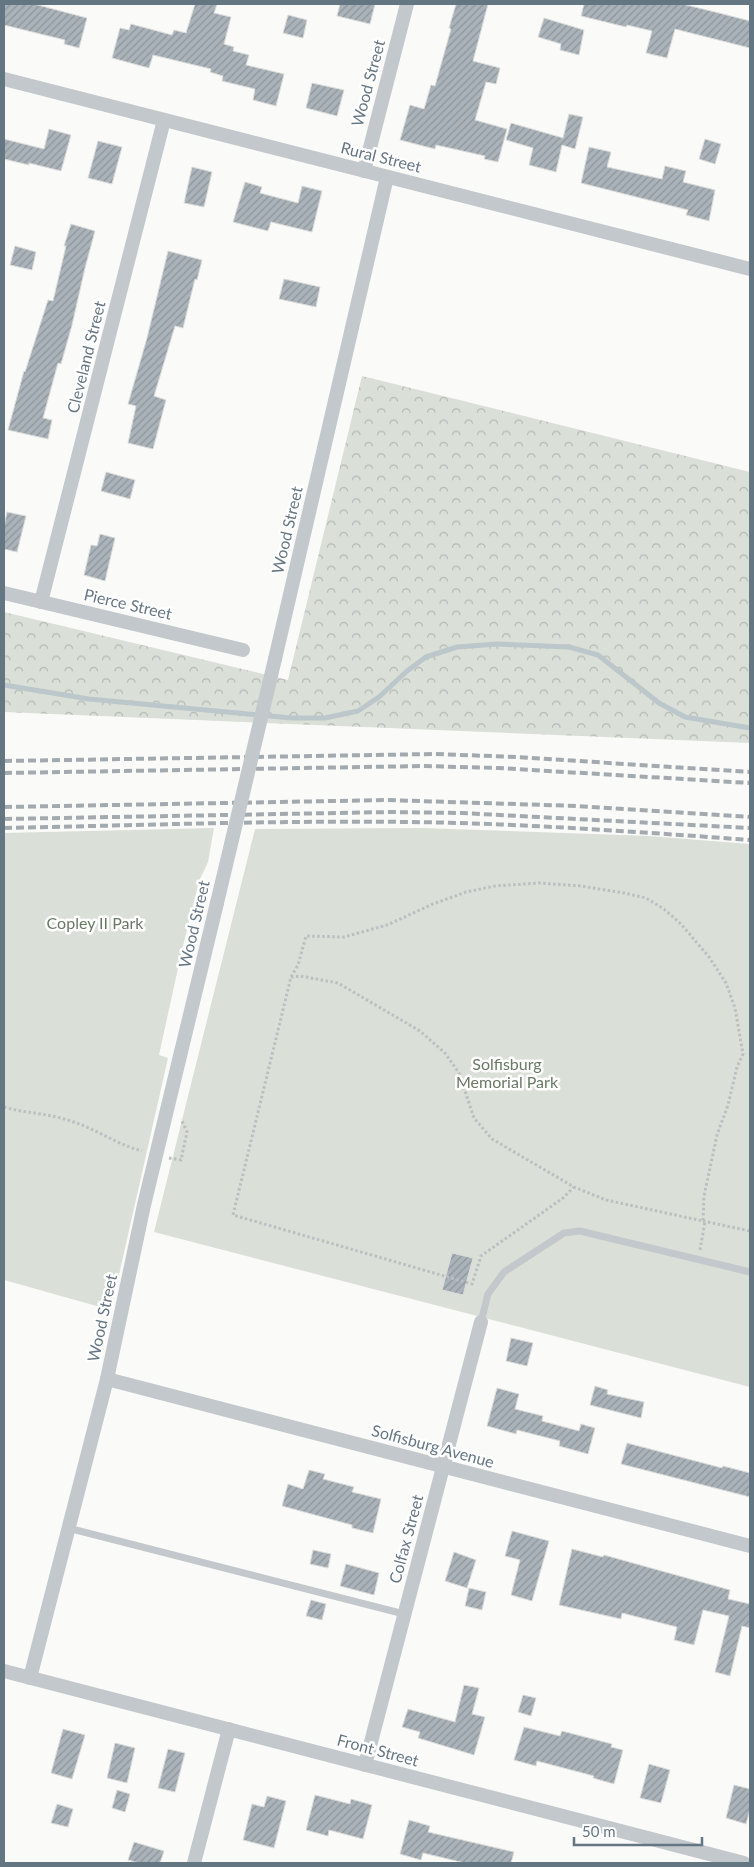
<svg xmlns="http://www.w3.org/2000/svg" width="754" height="1867" viewBox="0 0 754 1867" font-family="Lato,sans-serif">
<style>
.forest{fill:url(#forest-crowns)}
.park{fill:#dadfd7}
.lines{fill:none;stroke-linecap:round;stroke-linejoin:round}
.stream{stroke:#bbc7cb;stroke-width:5}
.building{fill:url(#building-hatch);stroke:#dcdcda}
.path{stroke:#bbbfc2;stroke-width:3;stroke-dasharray:2.5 2.5;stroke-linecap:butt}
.service{stroke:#c3c8cc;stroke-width:7}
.minor{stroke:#c3c8cc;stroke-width:14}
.rail{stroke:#a2aab0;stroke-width:4;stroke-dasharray:8 4;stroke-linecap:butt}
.minor-bridge{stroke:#c3c8cc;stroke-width:14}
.labels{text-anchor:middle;stroke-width:5;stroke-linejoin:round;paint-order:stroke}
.street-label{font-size:16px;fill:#657683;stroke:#fff}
.park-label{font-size:16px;fill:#687a64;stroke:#fff}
</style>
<defs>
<pattern id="forest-crowns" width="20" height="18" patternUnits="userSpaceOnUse" patternTransform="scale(1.25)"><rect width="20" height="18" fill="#dadfd7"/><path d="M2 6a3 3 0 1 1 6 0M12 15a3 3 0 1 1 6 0" fill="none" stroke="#b4b9b4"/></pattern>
<pattern id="building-hatch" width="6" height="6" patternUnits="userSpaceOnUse" patternTransform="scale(1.25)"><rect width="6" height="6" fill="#aab3b9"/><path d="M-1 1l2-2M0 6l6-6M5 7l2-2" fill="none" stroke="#8e969c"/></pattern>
</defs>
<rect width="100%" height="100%" fill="#fafaf8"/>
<path class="forest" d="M362 376 750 472V743L4 712V612L288 680Z"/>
<g class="park">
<path d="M214 828 208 862 199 881 182 950 159 1055 168 1058 111 1310 4 1280V833Z"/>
<path d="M423 828 649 836 750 844V1387L154 1232 255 829Z"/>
</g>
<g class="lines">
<path class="stream" d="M4 685 89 699 291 718H325L358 711 379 697 407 671 426 657 457 647 497 644 569 647 598 655 659 703 685 717 750 728"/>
</g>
<g class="building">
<path d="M4 4H34L87 18 79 48 64 44 65 40 4 25Z"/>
<path d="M195 4H217L214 13 231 17 224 44 234 47 233 51 249 55 246 65 284 74 276 106 253 100 255 89 222 81 223 76 210 72 211 69 153 55 149 68 112 58 120 28 129 30 131 24 172 35 174 30 186 33Z"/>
<path d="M340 4H375L370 24 337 16Z"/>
<path d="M456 4H488L473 61 500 68 496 84 486 82 475 120 507 129 498 162 484 159 485 156 436 145 435 149 400 140 410 105 424 109 431 85 435 86 451 29 449 28Z"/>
<path d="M584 4H682L719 13 750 21V48L675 29 667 58 646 53 652 31 627 25 626 27 581 16Z"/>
<path d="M288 15 307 20 303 38 283 33Z"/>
<path d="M544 18 584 30 579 55 560 50 561 44 538 37Z"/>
<path d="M312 83 344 90 337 116 306 108Z"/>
<path d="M569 114 583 117 575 149 562 145 556 172 529 165 533 148 506 140 511 123 563 138Z"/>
<path d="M49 129 71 135 61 171 29 163V165L4 159V139L44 149Z"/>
<path d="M705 139 721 144 715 164 699 159Z"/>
<path d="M98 141 122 147 112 184 88 178Z"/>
<path d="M589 147 611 152 607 167 662 179 665 166 686 171 683 182 715 190 709 221 686 215 688 210 581 183Z"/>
<path d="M192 167 212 172 204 207 184 203Z"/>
<path d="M245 182 262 187 260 193 298 203 302 186 322 191 312 232 271 222 268 231 233 222Z"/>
<path d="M71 224 95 231 85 268 72 325 61 364 58 363 43 418 52 420 48 439 8 430 24 371 25 372 48 300 53 301 66 246H64Z"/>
<path d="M15 246 36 252 32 270 10 265Z"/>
<path d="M168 251 202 260 197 280 195 279 183 328 175 326 154 396 166 400 153 449 128 443 136 406 128 404 147 338Z"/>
<path d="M284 279 320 287 316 307 279 299Z"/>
<path d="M106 472 135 480 130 499 101 491Z"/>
<path d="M7 512 26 516 17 552 4 549V527Z"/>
<path d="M100 534 115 538 105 581 84 575 91 545 97 546Z"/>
<path d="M452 1253 473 1258 463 1295 442 1290Z"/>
<path d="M511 1338 533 1343 527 1366 506 1361Z"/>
<path d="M595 1386 608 1390 607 1394 644 1402 641 1418 590 1405Z"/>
<path d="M497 1388 519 1394 515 1409 543 1416 542 1421 579 1431 581 1424 595 1428 588 1454 559 1446 560 1441 517 1430 516 1434 487 1426Z"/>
<path d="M627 1443 722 1468 723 1466 750 1473V1497L621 1464Z"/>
<path d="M309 1470 325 1474 323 1479 354 1487 352 1492 381 1499 373 1533 352 1528V1525L282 1506 288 1484 303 1489Z"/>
<path d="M512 1531 549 1541 532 1601 511 1595 520 1560 505 1556Z"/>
<path d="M572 1549 603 1557 604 1555 730 1590 728 1599 750 1604V1628L742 1626 730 1676 715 1672 729 1616 703 1610 694 1645 674 1640 677 1627 622 1613 621 1619 559 1605Z"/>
<path d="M313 1550 331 1554 328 1568 310 1564Z"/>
<path d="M454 1552 476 1560 467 1588 445 1581Z"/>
<path d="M346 1564 379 1573 374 1595 340 1586Z"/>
<path d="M469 1588 486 1592 482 1610 465 1606Z"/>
<path d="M311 1600 326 1604 322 1620 306 1616Z"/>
<path d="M464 1685 479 1688 472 1714 485 1717 474 1755 418 1738 420 1732 402 1727 408 1709 455 1722Z"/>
<path d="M523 1695 536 1698 531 1716 518 1712Z"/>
<path d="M524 1727 560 1736 562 1731 612 1744 611 1747 623 1750 614 1784 593 1778 594 1776 537 1761 536 1766 514 1760Z"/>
<path d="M63 1729 85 1735 72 1779 51 1773Z"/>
<path d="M115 1743 135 1748 127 1783 107 1778Z"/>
<path d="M168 1749 185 1753 175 1792 158 1788Z"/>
<path d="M649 1764 670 1770 661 1803 640 1798Z"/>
<path d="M734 1785 750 1789V1810L746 1824 726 1818Z"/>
<path d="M117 1790 130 1794 125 1812 112 1808Z"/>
<path d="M315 1795 350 1804 351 1799 372 1805 363 1839 329 1830 328 1836 306 1830Z"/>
<path d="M267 1796 286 1801 274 1848 243 1840 252 1804 264 1807Z"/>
<path d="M57 1804 73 1809 68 1827 51 1823Z"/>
<path d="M409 1820 430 1826 428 1832 514 1852 511 1863H465L423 1853 421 1860 400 1854Z"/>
<path d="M134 1842 164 1851 160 1863H139L128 1860Z"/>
</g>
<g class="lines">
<g class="path">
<path d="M291 977 300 976 338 983 420 1031 445 1053 459 1073 474 1118 492 1139 574 1187 606 1200 703 1221 704 1196 717 1135 728 1105 737 1067 743 1054 735 1008 726 983 709 957 681 924 664 909 646 898 624 893 581 886 539 883 495 886 466 892 433 904 387 925 344 937 306 936 298 965 291 977 233 1215 472 1284 481 1256 563 1198 574 1187"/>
<path d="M4 1107C24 1113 44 1113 64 1119 92 1126 115 1144 142 1151"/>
<path d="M169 1158 181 1160 187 1132 181 1119"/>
<path d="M703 1221 750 1231"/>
<path d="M700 1250 705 1221"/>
</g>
<g class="service">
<path d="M481 1322 488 1294 504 1272 564 1233 580 1231 750 1272"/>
<path d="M68 1528 404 1614"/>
</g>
<g class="minor">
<path d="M4 79 750 269"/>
<path d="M364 171 407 4"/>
<path d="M4 593 243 650"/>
<path d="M41 602 164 120"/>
<path d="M275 659 387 177"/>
<path d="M107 1379 750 1546"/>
<path d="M4 1671 744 1863"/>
<path d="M30 1678 107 1379 144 1205 217 903"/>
<path d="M365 1765 481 1322"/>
<path d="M194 1863 229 1729"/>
</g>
<g class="rail">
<path d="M4 761 435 754 516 757 750 772"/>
<path d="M4 773 423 766 498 768 750 783"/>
<path d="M4 807 388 800 576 806 750 817"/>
<path d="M4 819 391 812 462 813 750 828"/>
<path d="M4 828C156 825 308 819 460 823 557 826 654 833 750 840"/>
</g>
<path class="minor-bridge" d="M217 903 275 659"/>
</g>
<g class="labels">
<g class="street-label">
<text transform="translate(368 83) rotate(-75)" y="6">Wood Street</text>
<text transform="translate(381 157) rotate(14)" y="6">Rural Street</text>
<text transform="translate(86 357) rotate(-76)" y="6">Cleveland Street</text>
<text transform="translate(287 530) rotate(-77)" y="6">Wood Street</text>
<text transform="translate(128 604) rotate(13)" y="6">Pierce Street</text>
<text transform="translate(194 924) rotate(-77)" y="6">Wood Street</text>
<text transform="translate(102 1318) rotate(-78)" y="6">Wood Street</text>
<text transform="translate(433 1446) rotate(15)" y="6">Solfisburg Avenue</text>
<text transform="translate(406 1539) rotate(-75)" y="6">Colfax Street</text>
<text transform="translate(378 1750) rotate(15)" y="6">Front Street</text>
</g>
<g class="park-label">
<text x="95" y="929">Copley II Park</text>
<text x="507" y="1070">Solfisburg<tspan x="507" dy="18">Memorial Park</tspan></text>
</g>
</g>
<rect width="754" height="1867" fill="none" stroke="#657683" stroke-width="10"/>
<path d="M574 1837v8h128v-8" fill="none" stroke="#657683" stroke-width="2.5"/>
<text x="582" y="1837" font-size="15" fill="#657683" stroke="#ffffff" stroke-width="4" paint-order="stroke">50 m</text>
</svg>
